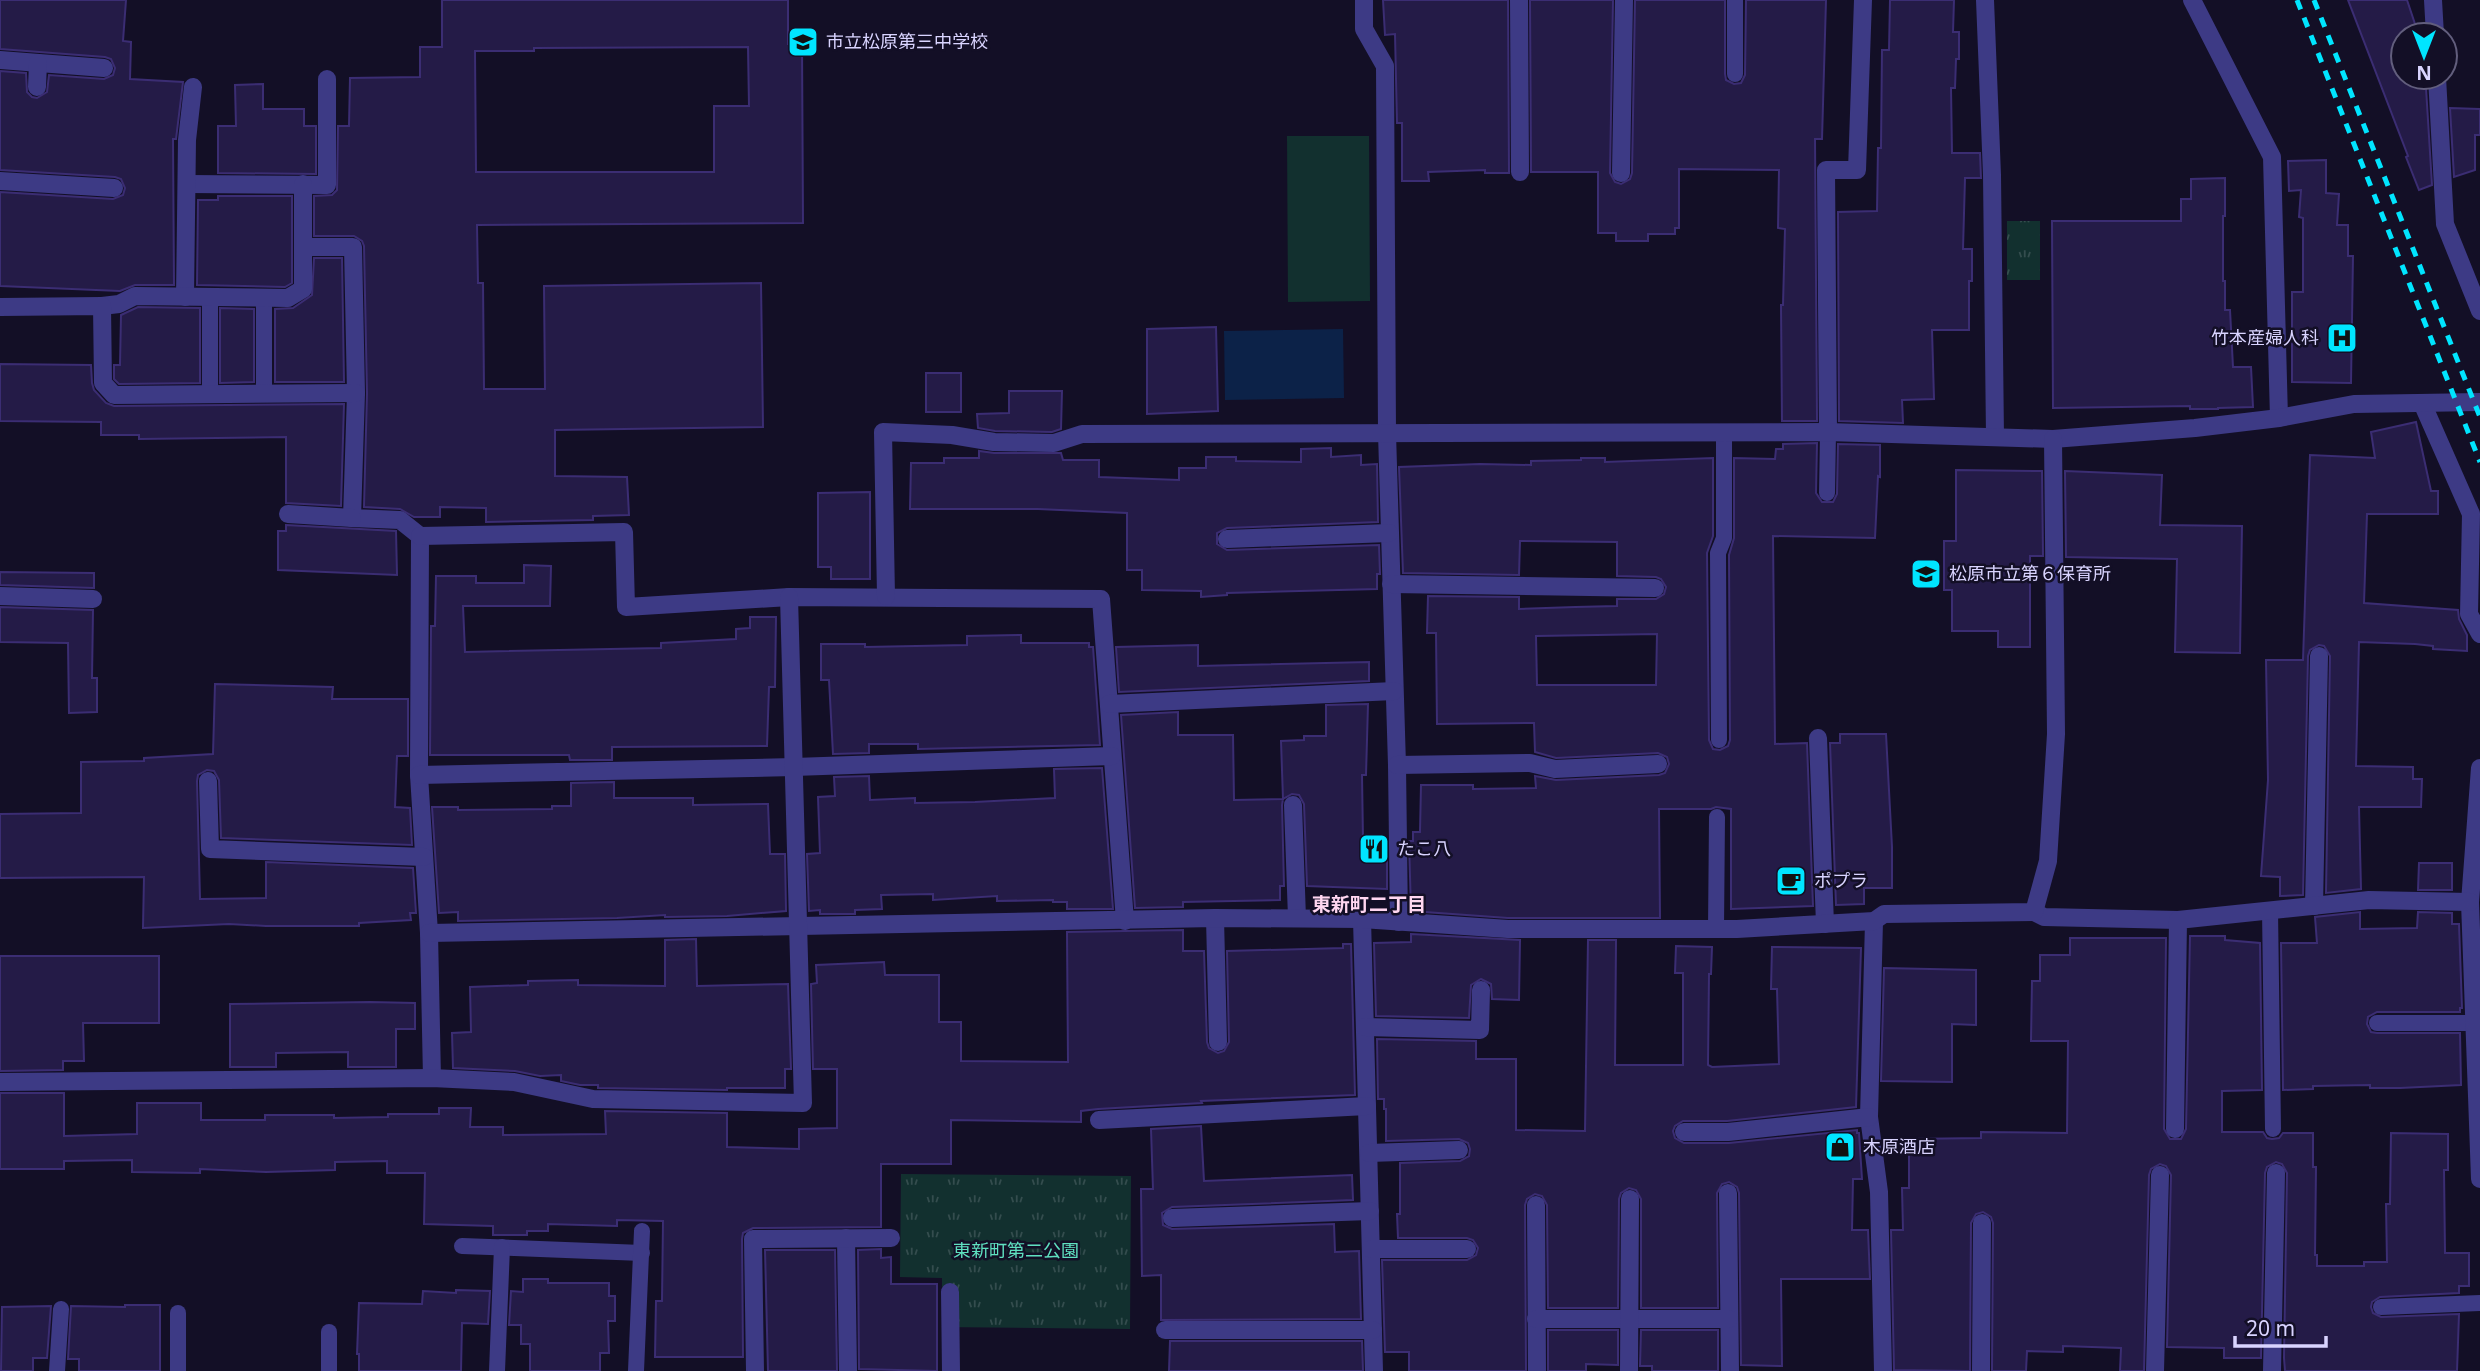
<svg xmlns="http://www.w3.org/2000/svg" width="2480" height="1371" viewBox="0 0 2480 1371" font-family="'Noto Sans','Noto Sans JP',sans-serif">
<style>
.green{fill:#12302f}
.park{fill:url(#park-tufts)}
.water{fill:#0c2248}
.building{fill:#241b47;stroke:#3b2d73;stroke-width:2;fill-rule:evenodd}
.lines{fill:none;stroke-linecap:round;stroke-linejoin:round}
.service{stroke:#3d3a85;stroke-width:16}
.minor{stroke:#3d3a85;stroke-width:18}
.rail{stroke:#00e5ff;stroke-width:5;stroke-dasharray:10 9;stroke-linecap:butt}
.labels{text-anchor:middle;stroke-width:5;stroke-linejoin:round;paint-order:stroke}
.poi-label{font-size:18px;fill:#d9d4ff;stroke:#130f26;text-anchor:start}
.park-label{font-size:18px;fill:#5fe0c0;stroke:#130f26}
.neighbourhood-label{font-size:19px;font-weight:bold;fill:#ffd6f0;stroke:#130f26}
</style>
<defs>
<pattern id="park-tufts" width="24" height="20" patternUnits="userSpaceOnUse" patternTransform="scale(1.75)"><rect width="24" height="20" fill="#12302f"/><path d="M3 7l-1-3M5 7V3M7 7l1-3M15 17l-1-3M17 17v-4M19 17l1-3" fill="none" stroke="#344d4e"/></pattern>
</defs>
<rect width="100%" height="100%" fill="#130f26"/>
<path class="green" d="M1287 136H1369L1370 301 1288 302Z"/>
<g class="park">
<rect x="2007" y="221" width="33" height="59"/>
<path d="M901 1174 1131 1176 1130 1329 942 1327V1278L900 1277Z"/>
</g>
<path class="water" d="M1343 329 1344 398 1225 400 1224 331Z"/>
<g class="building">
<path d="M0 0H126L123 41 131 42 130 79 183 82 176 139H173L174 285H135L120 291 0 286V192L113 199 123 195 125 188 121 179 115 177 0 170V71L26 73 27 92 32 97 37 98 47 92 49 75 104 79 113 75 115 68 111 59 105 57 0 49Z"/>
<path d="M442 0H788V44H802L803 223 477 225 478 283H483L484 389H545L544 286 761 283 763 427 555 430V476L627 477 629 515 593 516V520L486 522V508L440 507V517H414L400 509 364 507 367 393 364 246 362 241 354 236H314V196L332 195 337 190 338 126H349L350 78 420 77V47H442ZM748 47 749 106H714V172H476L475 51H534V48Z"/>
<path d="M1383 0H1508L1509 173H1485V170L1428 172 1429 181H1402V123H1397L1395 34 1385 35Z"/>
<path d="M1530 0H1613L1610 173 1615 182 1621 184 1630 179 1632 173 1635 0H1725V74L1726 80 1734 84 1741 83 1745 75 1746 0H1826L1822 139H1815L1817 421H1782L1781 305H1783L1785 229 1778 228 1779 170 1679 169V228H1675V234H1648V241H1616V233H1598V172H1531Z"/>
<path d="M1890 0H1954L1953 32H1959V59H1956L1955 88H1951L1952 153H1980L1981 178H1965L1963 249H1972V281H1969V330H1932L1934 399 1902 400 1903 423 1839 421 1838 212 1877 211 1878 148H1881L1882 50H1889Z"/>
<path d="M2348 0H2407L2418 33 2403 35V77H2422L2426 88 2432 185 2419 190 2406 157 2408 156Z"/>
<path d="M263 84V109H304V126H316V174L218 173V126H236L235 85Z"/>
<path d="M2450 108 2480 109V135H2475V170L2454 177Z"/>
<path d="M2326 160V193L2339 194 2337 225H2348V256H2353L2351 383 2292 382V292H2303V218L2299 217 2301 190 2289 191 2288 161Z"/>
<path d="M2225 178V216H2223V281H2225V310H2230L2233 367H2251L2253 407 2218 408V409H2190V406L2053 408 2052 221H2181V199H2191V179Z"/>
<path d="M218 196H292V283L285 287 197 285 198 200H218Z"/>
<path d="M314 258H342L344 382H275V309L293 308 312 295Z"/>
<path d="M138 307 200 308V383L119 384 114 379V365H120L121 315Z"/>
<path d="M220 308 254 309V382L220 383Z"/>
<path d="M1216 327 1218 411 1147 414V329Z"/>
<path d="M0 364 91 365 92 383 94 390 106 403 114 406 344 404 341 506 286 503V437L139 439V435H101V422L0 421Z"/>
<rect x="926" y="373" width="35" height="39"/>
<path d="M1009 391H1062L1061 429 1052 432 995 431 978 428 977 414 1009 413Z"/>
<path d="M2416 422 2431 491H2438V514H2367L2364 603 2458 610 2459 619 2467 635V651L2433 649V646L2415 644 2359 642 2356 766 2413 767V779H2422L2421 807H2359L2361 889 2326 893 2330 656 2324 646 2319 645 2310 650 2308 656 2303 895 2280 896V877L2261 876 2268 780 2266 660H2303L2310 455 2375 458 2371 432Z"/>
<path d="M1817 443 1816 493 1822 502H1833L1837 494 1838 444 1880 445V477L1878 476 1875 538 1773 536 1775 744 1807 743 1813 906 1731 909V809L1716 807 1711 809H1659L1660 918H1508L1411 911 1409 841H1413V832H1420L1421 785H1473V789L1536 788 1535 776 1556 780 1659 775 1665 773 1669 764 1667 757 1658 753 1556 758 1535 752 1534 723 1437 724 1436 633H1427L1428 596 1519 597V609L1575 607 1617 606V599H1656L1664 594 1666 587 1661 579 1656 577 1617 576V542L1520 541 1519 575 1403 573 1399 467 1480 464 1531 465V461L1581 460V458H1605V462L1713 458V536L1707 553 1709 740 1713 749 1720 750 1728 746 1730 740 1729 555 1734 538V458L1775 459 1776 449H1783V444ZM1657 634 1656 685H1537L1536 636Z"/>
<path d="M1331 448V457L1361 455V465L1377 464 1378 522 1227 528 1217 533V544L1227 550 1379 545 1380 574H1377V589L1227 593V595L1201 597V591L1142 590V570H1127V513L1038 509H910L911 463H944V458H979V451L994 453H1061L1063 460H1099V477L1179 480V468H1206V457H1236V461L1301 462V449Z"/>
<path d="M1956 470 2042 471 2043 556H2030V647H1998V631H1952V590H1944V541H1956Z"/>
<path d="M2065 471 2162 475 2160 525 2242 526 2240 653 2175 652 2177 559 2066 557Z"/>
<path d="M870 492V579H831V567H818V493Z"/>
<path d="M286 525 396 531 397 575 278 570V531H286Z"/>
<path d="M524 565 551 566 550 606H463L465 652 661 648V643L736 639V629L750 628V617H776L775 687H769L767 746 612 747V760H570L569 755H430L431 626H435L436 576H476V583H524Z"/>
<path d="M0 572 94 573V588L0 585Z"/>
<path d="M0 607 93 610 92 678H97V712L69 713 68 643 0 642Z"/>
<path d="M1021 635V643H1089V647H1093L1100 745 918 749V744H869V753L833 754 829 680H821V644H865V647L967 645V636Z"/>
<path d="M1198 645V666L1369 662V681L1119 692 1116 647Z"/>
<path d="M215 684 333 687 332 699H408V756H397L395 807 410 808 412 845 221 838 219 780 214 771 207 770 198 775 197 781 200 899 266 898V862L413 868 416 913H410L411 920 359 923V926H266L229 924 143 928 144 877 0 878V814L81 813V762L144 761V758L213 754Z"/>
<path d="M1368 704 1366 775H1362L1363 840H1387V889L1307 886 1304 804 1299 795 1292 794 1283 799 1282 805 1284 886H1280V900L1183 902V907L1135 908 1121 715 1178 712V735H1233L1234 800 1283 799 1281 741 1304 740V736H1326V705Z"/>
<path d="M1840 734H1886L1892 847V888H1864V904L1836 905 1830 743H1840Z"/>
<path d="M1102 768 1113 909H1067V902H1053V900L997 901V896L933 900V894L881 895 882 909 855 910V914H820V910L809 911 807 854 820 853 818 797 835 796 834 777 869 776 870 800 915 798V803L975 802 1055 798 1054 769Z"/>
<path d="M614 782V798H693V805L768 804 770 854H785L786 911 727 916 665 917V915L617 918 458 921V912L439 913 432 807H458V810L552 809V806H571V783Z"/>
<path d="M2419 863H2452V890H2418Z"/>
<path d="M2360 912V929L2417 928 2418 912 2452 913V924H2459L2462 1008H2460V1012H2377L2368 1017 2367 1024 2371 1032 2377 1033H2460L2461 1085 2400 1088H2370V1085L2313 1086V1089L2283 1090 2281 943H2317L2315 917Z"/>
<path d="M1183 930V951H1204L1207 1042 1209 1048 1218 1053 1224 1051 1229 1042 1227 951 1343 948V944H1351L1355 1095 1201 1101 1202 1103 1098 1109 1081 1111V1122L951 1120V1164H881V1227L753 1228 743 1233 742 1239 743 1357H655L656 1301H662L663 1221 617 1220V1226L548 1224V1231H527V1235H493V1226L424 1224 425 1173H387V1161L335 1162V1170L266 1172 200 1169V1173L132 1172V1160L64 1161V1169H0V1093H64V1136L137 1134V1103H201V1120H265V1115H334V1118L388 1117V1114H439V1108H471L470 1127H503V1135L606 1134 605 1111 727 1113V1147L799 1149V1129L837 1128V1069H813L811 984 817 983 816 965 884 962 885 975H939V1022H961V1061L1068 1062 1067 932Z"/>
<path d="M1411 934 1520 940 1519 1000 1492 999 1491 984 1481 979 1471 985 1469 1018 1376 1016 1374 943 1411 942Z"/>
<path d="M2190 936H2225V940L2260 943 2262 1090 2222 1091V1132H2263L2267 1138 2272 1139 2279 1138 2283 1133H2313V1167H2316L2315 1255H2317V1266H2364V1262H2387L2386 1204H2390L2391 1133 2448 1134V1170H2444L2445 1253H2469V1286H2459V1293L2380 1297 2372 1302 2371 1307 2373 1313 2381 1317 2459 1314 2457 1371H2285L2284 1358 2287 1173 2282 1164 2276 1162 2267 1167 2265 1173 2261 1358H2224V1348L2167 1347 2171 1175 2166 1166 2160 1164 2151 1169 2149 1175 2144 1371H2120L2121 1348 2063 1346V1352L2027 1351 2026 1371H1992L1993 1223 1991 1217 1983 1212 1976 1214 1971 1223 1970 1371 1894 1370 1891 1230H1903L1902 1188H1909V1139L1981 1138V1132L2067 1133 2068 1041H2031L2032 981H2040V955H2070V938H2166L2164 1129 2170 1139H2181L2186 1129Z"/>
<path d="M696 939 697 986 788 984 791 1069H785V1088H727V1090L598 1088V1085H580L561 1081V1075L540 1076 515 1071 453 1068 452 1033 471 1032 470 987 528 985V981L578 980V985L665 986V940Z"/>
<path d="M1588 940H1616L1615 1065H1683V973H1675L1676 946 1712 947 1711 974H1709L1708 1065 1712 1067 1779 1064 1777 989H1771L1772 947 1861 948 1856 1107 1727 1121H1683L1675 1126 1673 1131 1675 1138 1684 1143H1729L1857 1130V1133H1859L1862 1179H1853L1852 1230H1868L1870 1279H1781L1782 1366 1741 1365 1739 1193 1737 1187 1729 1182 1722 1184 1717 1193 1718 1308H1641V1199L1636 1190 1629 1188 1621 1193 1619 1199 1618 1308H1548L1547 1205 1542 1196 1535 1194 1527 1199 1525 1205 1526 1371H1409V1352H1385L1382 1260H1467L1476 1255 1478 1248 1473 1240 1467 1238H1398L1397 1214H1400V1163L1460 1161 1469 1156 1470 1149 1468 1143 1459 1139 1386 1141V1109H1384V1099H1378L1377 1039 1476 1041V1059H1516V1130L1585 1131Z"/>
<path d="M0 956H159V1023H83L84 1061H63V1070L0 1071Z"/>
<path d="M1884 968 1976 970V1025L1952 1024V1082L1881 1081Z"/>
<path d="M370 1002 415 1003V1029H396V1067H348V1052L276 1053V1067H230V1004Z"/>
<path d="M1201 1126 1204 1181 1352 1175 1353 1200 1172 1207 1162 1213 1163 1225 1172 1229 1334 1224 1335 1252 1359 1251 1361 1319 1161 1320V1275L1142 1276 1141 1189H1153L1151 1129Z"/>
<path d="M881 1249V1258L891 1257V1284H937V1371L859 1369 858 1250Z"/>
<path d="M765 1250H835L837 1371H768Z"/>
<path d="M523 1279H548V1283H609V1296H615V1321H608L609 1353H600V1371H530V1344H521V1325H509L511 1291 523 1292Z"/>
<path d="M456 1290 490 1291 488 1324 462 1323 461 1371H359V1354H357L359 1303 422 1304 423 1291 456 1293Z"/>
<path d="M125 1305H160V1371H79V1359H68L71 1306 125 1307Z"/>
<path d="M51 1306 47 1358H33V1371H1L2 1307Z"/>
<path d="M1548 1330H1618V1365L1586 1364V1371H1548Z"/>
<path d="M1641 1330H1718V1371H1652V1366H1640Z"/>
<path d="M1170 1341H1362L1363 1371H1169Z"/>
</g>
<g class="lines">
<g class="service">
<path d="M1735 0V74"/>
<path d="M210 394V297"/>
<path d="M264 394V298"/>
<path d="M1827 493 1828 432"/>
<path d="M1719 740 1718 553 1724 538V432"/>
<path d="M2270 910 2273 1129"/>
<path d="M1716 929 1717 817"/>
<path d="M2377 1023H2474"/>
<path d="M462 1246 642 1253"/>
<path d="M2381 1307 2480 1303"/>
<path d="M329 1332V1371"/>
<path d="M57 1371 61 1309"/>
<path d="M178 1371V1313"/>
<path d="M497 1371 502 1247"/>
<path d="M636 1371 642 1231"/>
</g>
<g class="minor">
<path d="M1364 0V29L1385 66 1387 433 1397 765 1399 922"/>
<path d="M1519 0 1520 172"/>
<path d="M1985 0 1992 175 1995 437"/>
<path d="M2192 0 2272 157 2279 418"/>
<path d="M2433 0 2435 35"/>
<path d="M0 60 104 68"/>
<path d="M2437 77 2445 224 2480 311"/>
<path d="M37 87 38 63"/>
<path d="M1621 173 1624 0"/>
<path d="M0 181 114 188"/>
<path d="M187 184 327 185V79"/>
<path d="M303 247H353L356 393 352 518 400 520 420 536 419 775 429 933 432 1078"/>
<path d="M185 297 187 140 193 87"/>
<path d="M102 306 119 304 135 296 288 298 303 289V184"/>
<path d="M0 307 102 306 103 383 114 395 356 393"/>
<path d="M2423 405 2471 514 2469 614 2480 634"/>
<path d="M1828 432 1826 170H1857L1863 0"/>
<path d="M288 514 352 518"/>
<path d="M420 536 624 532 626 607 789 597 1101 599 1125 921"/>
<path d="M1227 539 1389 533"/>
<path d="M1391 584 1655 588"/>
<path d="M0 596 93 599"/>
<path d="M886 596 883 432 952 435 994 442 1054 443 1082 434 1828 432 2053 439 2195 428 2279 418 2354 404 2480 402"/>
<path d="M1109 704 1394 691"/>
<path d="M1818 738 1825 924"/>
<path d="M1397 765 1530 763 1555 769 1658 764"/>
<path d="M2480 768 2470 902 2480 1179"/>
<path d="M419 775 794 767 1112 756"/>
<path d="M208 781 210 849 424 857"/>
<path d="M1293 805 1297 918"/>
<path d="M2314 906 2319 656"/>
<path d="M2034 912 2044 917 2178 920"/>
<path d="M1215 918 1218 1042"/>
<path d="M1362 919 1374 1371"/>
<path d="M1874 921 1869 1117 1879 1192 1883 1371"/>
<path d="M429 933 1215 918 1362 919 1508 929H1737L1874 921 1884 914 2034 912 2048 861 2056 734 2053 439"/>
<path d="M1365 1027 1480 1030 1481 990"/>
<path d="M0 1082 432 1078 514 1082 593 1099 803 1103 789 597"/>
<path d="M1099 1120 1367 1106"/>
<path d="M2175 1129 2178 920 2369 900 2470 902"/>
<path d="M1684 1132H1728L1869 1117"/>
<path d="M1369 1153 1459 1150"/>
<path d="M1728 1193 1730 1371"/>
<path d="M1536 1205 1537 1371"/>
<path d="M1172 1218 1370 1211"/>
<path d="M846 1238 848 1371"/>
<path d="M1371 1249H1467"/>
<path d="M950 1292 951 1371"/>
<path d="M1536 1319H1729"/>
<path d="M1165 1330H1373"/>
<path d="M755 1371 753 1239 891 1238"/>
<path d="M1629 1371 1630 1199"/>
<path d="M1981 1371 1982 1223"/>
<path d="M2155 1371 2160 1175"/>
<path d="M2272 1371 2276 1173"/>
</g>
<g class="rail">
<path d="M2297 0 2480 462"/>
<path d="M2314 0 2480 417"/>
</g>
</g>
<defs>
<g id="school-square" transform="scale(1.575)"><rect x="-9" y="-9" width="18" height="18" rx="4" fill="#00e5ff" stroke="#130f26"/><path d="M0-5L7-2L0 1L-7-2ZM-4 1L0 2.5L4 1V4Q0 6-4 4Z" fill="#111"/></g>
<g id="hospital-square" transform="scale(1.575)"><rect x="-9" y="-9" width="18" height="18" rx="4" fill="#00e5ff" stroke="#130f26"/><path d="M-5-5h3v3.5h4V-5h3V5h-3V1.5h-4V5h-3Z" fill="#111"/></g>
<g id="restaurant-square" transform="scale(1.575)"><rect x="-9" y="-9" width="18" height="18" rx="4" fill="#00e5ff" stroke="#130f26"/><path d="M-5-6h1v4h1v-4h1v4h1v-4h1v5L-1.5 .5V6h-2V.5L-5-1ZM5-6V6H3V1.5H1.5Q1.5-4 5-6Z" fill="#111"/></g>
<g id="cafe-square" transform="scale(1.575)"><rect x="-9" y="-9" width="18" height="18" rx="4" fill="#00e5ff" stroke="#130f26"/><path d="M-5.5-4.5H6V0H3Q3 3.5 0 3.5H-2.5Q-5.5 3.5-5.5 0ZM3-3.2v2h1.7v-2ZM-6 4.5H4V6H-6Z" fill="#111"/></g>
<g id="shop-square" transform="scale(1.575)"><rect x="-9" y="-9" width="18" height="18" rx="4" fill="#00e5ff" stroke="#130f26"/><path d="M-5-2.5h2.3a2.7 3.5 0 0 1 5.4 0H5L5.5 6h-11ZM-1.5-2.5h3a1.5 2.3 0 0 0-3 0Z" fill="#111"/></g>
</defs>
<g fill-rule="evenodd">
<use href="#school-square" x="803" y="42"/>
<use href="#hospital-square" x="2342" y="338"/>
<use href="#school-square" x="1926" y="574"/>
<use href="#restaurant-square" x="1374" y="849"/>
<use href="#cafe-square" x="1791" y="881"/>
<use href="#shop-square" x="1840" y="1147"/>
</g>
<g class="labels">
<g class="poi-label">
<text x="826" y="48">市立松原第三中学校</text>
<text x="2319" y="344" text-anchor="end">竹本産婦人科</text>
<text x="1949" y="580">松原市立第６保育所</text>
<text x="1397" y="855">たこ八</text>
<text x="1814" y="887">ポプラ</text>
<text x="1863" y="1153">木原酒店</text>
</g>
<g class="park-label">
<text x="1016" y="1257">東新町第二公園</text>
</g>
<g class="neighbourhood-label">
<text x="1369" y="911">東新町二丁目</text>
</g>
</g>
<g transform="translate(2424 56) rotate(180)"><circle r="33" fill="#130f26" stroke="#625e7d" stroke-width="2"/>
<path d="M0-5L12 26L0 18L-12 26Z" fill="#00e5ff"/>
<text y="-10" font-size="19" font-weight="bold" text-anchor="middle" fill="#d9d4ff">N</text>
</g>
<path d="M2235 1336v10h91v-10" fill="none" stroke="#d9d4ff" stroke-width="3.5"/>
<text x="2246" y="1336" font-size="21" fill="#d9d4ff" stroke="#130f26" stroke-width="5" paint-order="stroke">20 m</text>
</svg>
